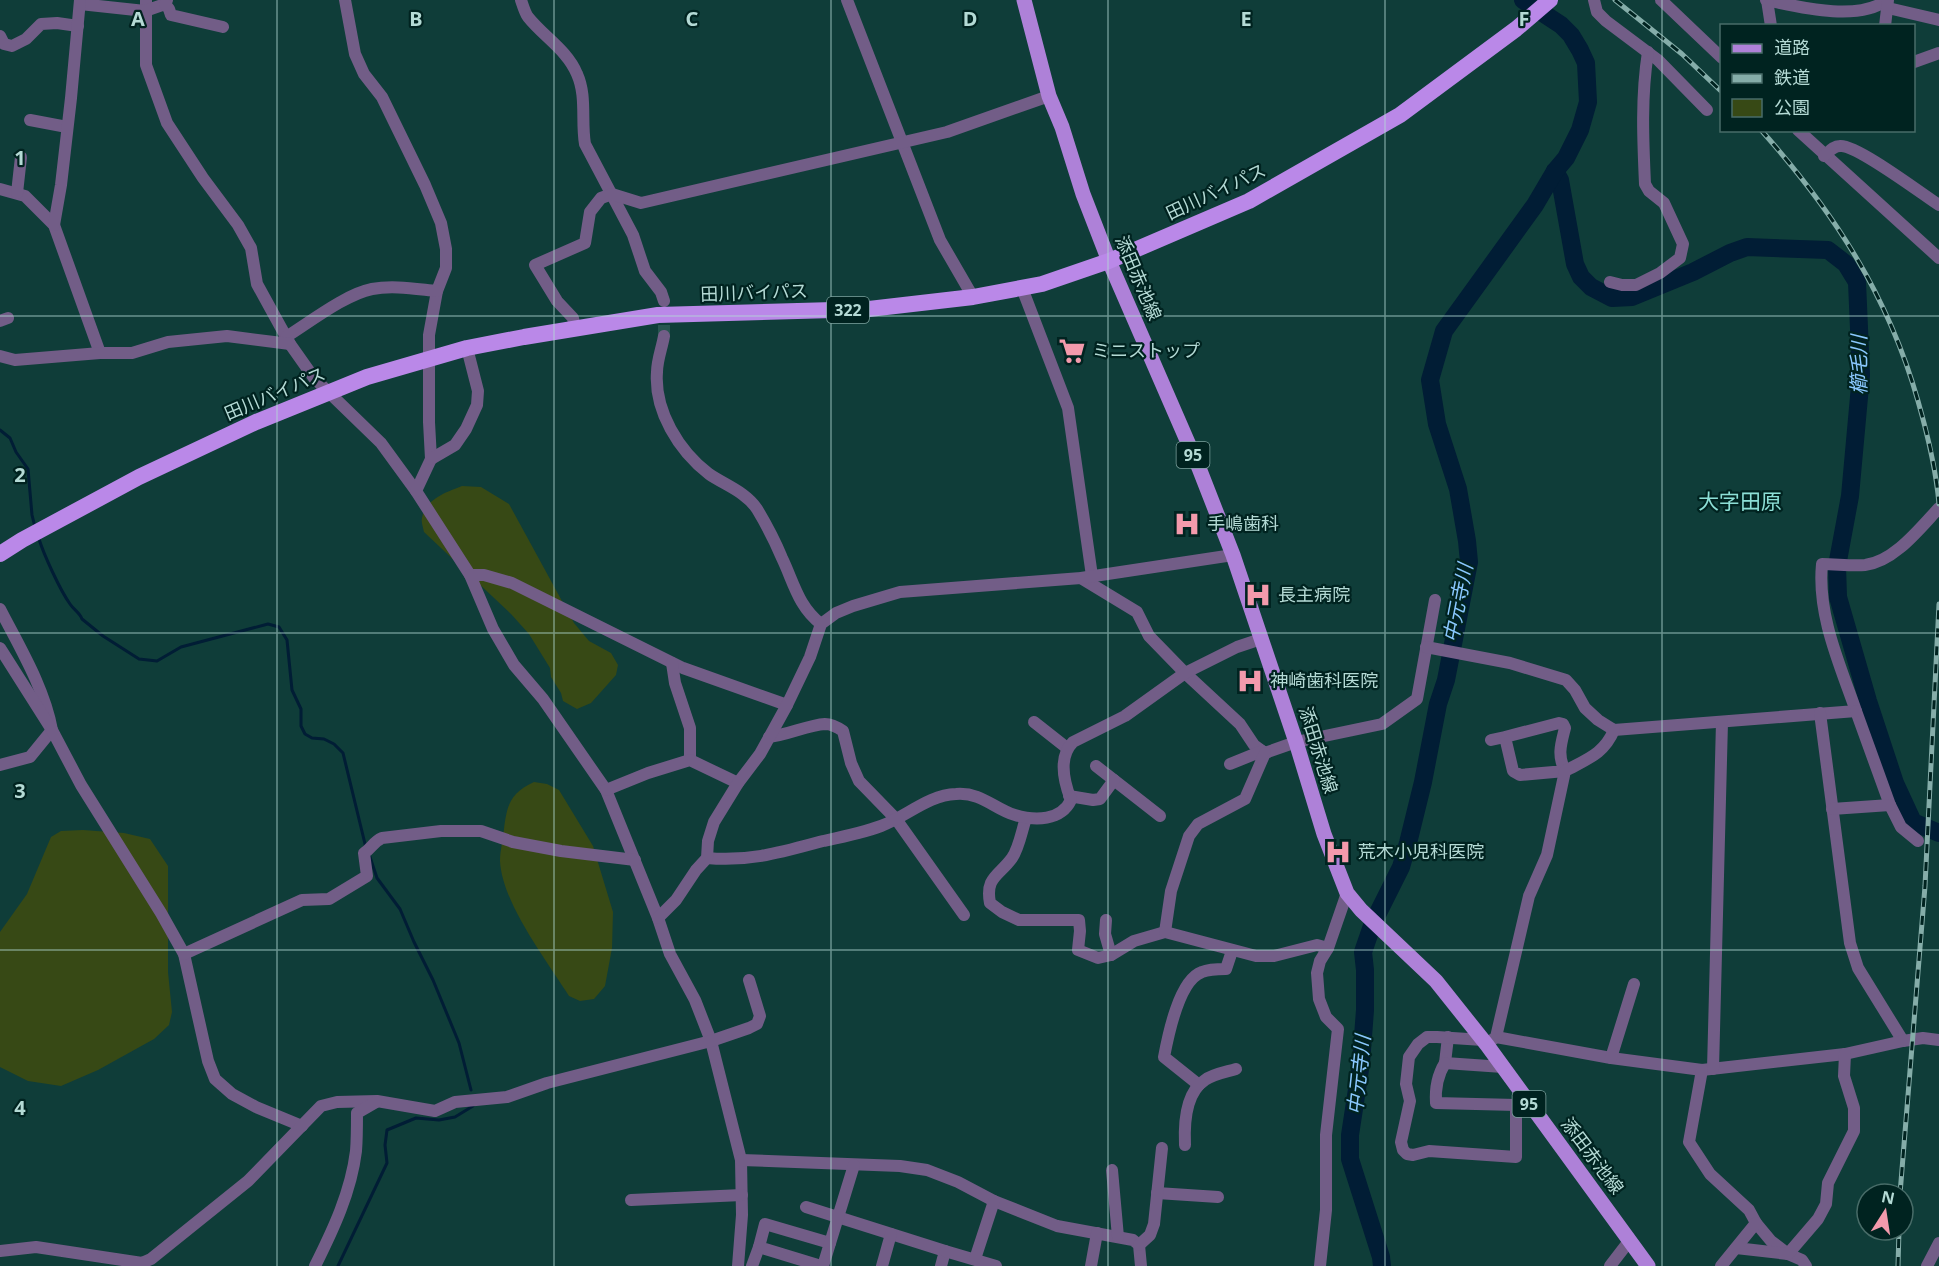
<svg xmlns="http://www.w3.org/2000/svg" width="1939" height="1266" viewBox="0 0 1939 1266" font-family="'Noto Sans','Noto Sans JP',sans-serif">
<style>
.green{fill:#374915}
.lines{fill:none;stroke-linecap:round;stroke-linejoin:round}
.stream{stroke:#011d35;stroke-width:3}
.river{stroke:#011d35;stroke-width:18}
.minor-tunnel{stroke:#285550;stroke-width:12;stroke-dasharray:12 6;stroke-linecap:butt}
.minor{stroke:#725d87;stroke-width:12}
.primary{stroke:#ae81d8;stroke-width:15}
.trunk{stroke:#ba88e8;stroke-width:16}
.rail-casing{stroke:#85ada9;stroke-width:5}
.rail{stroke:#002320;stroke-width:3;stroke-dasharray:9;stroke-linecap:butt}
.grid{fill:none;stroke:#b4dad5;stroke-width:1.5;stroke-opacity:0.55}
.labels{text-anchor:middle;stroke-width:4.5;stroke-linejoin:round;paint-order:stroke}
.shield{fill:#002320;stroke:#7ea39f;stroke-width:1.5}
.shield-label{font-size:16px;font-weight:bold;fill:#b4dad5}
.street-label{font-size:18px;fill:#b4dad5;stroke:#002320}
.poi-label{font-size:18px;fill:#b4dad5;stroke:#002320;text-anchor:start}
.water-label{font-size:20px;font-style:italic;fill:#8ac8ff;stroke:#002320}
.quarter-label{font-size:21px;fill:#8cdfd6;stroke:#002320}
.grid-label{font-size:20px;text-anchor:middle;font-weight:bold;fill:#b4dad5;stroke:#002320;stroke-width:4.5;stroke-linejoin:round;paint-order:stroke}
</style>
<rect width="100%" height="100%" fill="#0f3d39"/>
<g class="green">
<path d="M462 486 481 487 509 504 574 623 589 641 611 653 618 665 616 675 591 703 577 709 563 701 561 693 551 677 550 668 529 634 511 614 424 532C423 527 421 522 422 518 425 499 447 492 462 486Z"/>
<path d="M534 782 547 784 559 790 593 846 613 912 612 948 605 986 594 999 580 1001 569 996C547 961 502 903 500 861 500 851 503 840 504 829 507 805 510 793 534 782Z"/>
<path d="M83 830 124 833 150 839 168 866V972L172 1012 169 1025 154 1039 98 1070 61 1086 28 1081 0 1067V932L27 894 51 837 61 831Z"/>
</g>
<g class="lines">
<g class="stream">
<path d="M0 430 10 438 16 452 28 469 32 515 35 527"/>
<path d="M39 539C44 555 60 590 70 604 74 610 80 613 82 619L103 636 139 659 157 661 181 647 268 624 279 627 287 640 292 690 301 709V726L305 734 312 738 324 739 334 744 343 753 366 848"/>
<path d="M370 857 377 878 400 909 414 942 433 980 459 1043 471 1090"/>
<path d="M338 1266 387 1163 385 1145 387 1130 416 1118 439 1120 455 1117 473 1106"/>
</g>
<g class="river">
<path d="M1555 171 1560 180 1575 264 1581 277 1591 287 1612 298 1632 297 1693 272 1730 253 1747 247 1828 250 1846 264 1857 282 1861 375 1850 496 1837 566 1838 597 1868 701 1895 783 1913 822 1939 833"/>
<path d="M1382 1266 1381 1257 1350 1159V1135L1361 1063 1365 1010V970L1363 952 1373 923 1401 867 1408 843 1423 782 1438 704 1446 680 1469 562 1467 541 1458 489 1437 424 1430 380 1444 331 1535 205 1555 171 1566 158 1580 130 1588 102 1586 63 1580 50 1571 35 1561 25 1523 0"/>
</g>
<path class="minor-tunnel" d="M664 307V336"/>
<g class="minor">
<path d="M146 0V65L167 123 203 178 238 225 251 248 257 284 290 344 314 378 381 443 416 491 470 575 493 629 514 665 543 699 606 790 658 918 670 954 695 1000 711 1041 741 1160 742 1215 738 1266"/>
<path d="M345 0 355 54 364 74 382 97 425 185 441 223 446 249V268L437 291 429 335V422L431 459 416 491"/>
<path d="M521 0C523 6 525 13 528 17 544 37 567 50 577 74 587 96 581 121 585 144L633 235 645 271 661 292 664 301"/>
<path d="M847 0 940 240 973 297"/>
<path d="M1594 0 1597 12 1606 21 1658 60 1707 110"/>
<path d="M1661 0 1722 58"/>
<path d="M1766 0C1799 7 1858 22 1887 0"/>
<path d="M1767 0 1771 26"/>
<path d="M80 4 145 11 165 4 167 0"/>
<path d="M165 4 169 9 171 15 223 27"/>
<path d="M1888 8 1939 20"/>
<path d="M1885 26 1888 0"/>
<path d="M0 36 4 44 12 46 26 39 41 24 57 23 78 26"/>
<path d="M1914 62 1939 53"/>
<path d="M30 120 67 127"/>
<path d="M1798 130 1939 258"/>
<path d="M1824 156C1829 152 1833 146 1840 146 1856 144 1922 194 1939 205"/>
<path d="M0 189 25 196 54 225 100 353"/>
<path d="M17 193 21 157"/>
<path d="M54 225 61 185 71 98 80 0"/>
<path d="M1610 282 1622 285H1636L1660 273 1680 258 1683 244 1664 203 1649 191 1645 184C1643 140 1641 96 1648 52"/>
<path d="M1022 288 1068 408 1092 576"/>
<path d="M0 321 8 318"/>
<path d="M575 329 573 318 557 301 535 265 585 243 590 212 601 198 612 194 641 203 947 132 1049 96"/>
<path d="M664 336C662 348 657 360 657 372 654 411 679 451 709 474 725 485 746 492 757 509 766 524 775 541 782 558 794 583 798 606 821 624"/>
<path d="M286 337C310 322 346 294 372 289 393 285 416 289 437 291"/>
<path d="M0 356 15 360 100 353H132L168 342 227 336 290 344"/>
<path d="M431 459 455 445 466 429 477 405 478 391 467 348"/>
<path d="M470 575H484L512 583 683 668 787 705"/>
<path d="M1081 578 1137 612 1149 636 1185 673 1240 724 1254 745 1265 753 1296 742 1382 724 1417 699 1435 600"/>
<path d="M0 609C20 648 44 687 52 730L30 757 0 765"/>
<path d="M1426 647 1510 663 1566 680 1575 690 1585 708 1598 720 1614 730 1856 711C1840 665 1817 615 1822 564 1836 564 1851 566 1865 565 1894 562 1920 528 1939 508"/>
<path d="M0 648 52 730 81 785 161 913 184 954 208 1061 215 1079 232 1094 256 1107 302 1126"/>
<path d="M672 663 675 683 690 728V760"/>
<path d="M1856 711 1890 805 1901 827 1918 841"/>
<path d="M1820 713 1850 943 1858 968 1903 1041"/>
<path d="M1034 722 1067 748"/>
<path d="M769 737C788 735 808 725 825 724 832 724 837 727 843 731L851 763 859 781 896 819 964 915"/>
<path d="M1491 740 1505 737 1513 771 1520 775 1565 771C1557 755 1561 744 1565 728L1563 724 1559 723 1505 737"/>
<path d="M1230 764 1262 751"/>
<path d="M1096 766 1160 816"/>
<path d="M606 790 648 773 690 760 738 783"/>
<path d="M1069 796 1093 800 1100 799 1114 780"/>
<path d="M1832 809 1890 805"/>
<path d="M1026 818C1022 830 1019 848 1012 858 999 876 985 877 990 903L1002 912 1019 920H1079L1080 931 1078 950 1098 958 1111 955 1134 941 1165 932 1256 956H1274L1317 945 1328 948"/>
<path d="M707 858C750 862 782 852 823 841 842 837 862 833 881 826 906 817 928 795 956 794 982 792 994 809 1015 815 1035 821 1061 821 1071 800 1064 782 1058 757 1073 742L1125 716 1185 673 1237 647 1261 639"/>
<path d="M658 918 676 900 696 870 707 858 708 841 714 822 738 783 760 754 787 705 810 657 821 624 836 613 853 606 900 592 1081 578 1233 555"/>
<path d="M1106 920 1105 934 1111 955"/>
<path d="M1165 932 1171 891 1189 836 1198 824 1245 799 1265 753"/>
<path d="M184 954 302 900 329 899 367 876 364 853C372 848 373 842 382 838L441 831H481L513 842 561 851 635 860"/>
<path d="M1448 1037 1445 1063 1503 1067"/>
<path d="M1496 1037 1611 1058 1702 1070 1845 1054 1903 1041 1923 1038 1939 1040"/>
<path d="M1483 1040 1437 1037H1427L1418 1044 1409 1057 1406 1084 1410 1101 1401 1142 1403 1150 1407 1154 1413 1155 1429 1151 1516 1157V1105L1525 1099"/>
<path d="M1492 1040 1496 1037 1529 896 1547 855 1565 771C1587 759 1604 754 1614 730"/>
<path d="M1611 1058 1634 984"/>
<path d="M1445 1063C1437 1076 1435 1088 1436 1103L1516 1105"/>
<path d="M1713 1069 1722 722"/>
<path d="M1702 1070 1689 1142 1710 1174 1749 1210 1756 1223 1771 1241 1788 1254 1802 1260 1806 1266"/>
<path d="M1199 1085 1164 1057C1168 1036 1179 980 1202 972 1209 969 1218 969 1226 969L1232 951"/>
<path d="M1185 1145C1184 1124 1185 1093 1205 1080 1213 1074 1226 1072 1236 1069"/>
<path d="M741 1160 900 1166 927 1170 958 1182 994 1201 1057 1226 1133 1240 1139 1245 1141 1266"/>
<path d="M1112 1170 1118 1237"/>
<path d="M1157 1193 1218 1197"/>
<path d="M631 1200 742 1195"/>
<path d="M806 1207 945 1251 941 1266"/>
<path d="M1139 1245 1150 1235 1154 1224 1162 1148"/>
<path d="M1736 1248 1788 1254 1818 1219 1826 1204 1828 1183 1854 1131V1108L1844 1076 1845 1054"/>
<path d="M0 1251 36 1247 142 1263 151 1259 248 1181 321 1106 337 1102 377 1101 435 1111 455 1102 507 1097 547 1083 711 1041 749 1028 757 1024 760 1016 749 980"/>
<path d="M945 1251 996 1266"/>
<path d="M975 1259 994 1201"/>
<path d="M315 1266C333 1230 351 1192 356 1151 357 1139 357 1126 357 1113L376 1102"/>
<path d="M752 1266 759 1247"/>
<path d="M821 1266 759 1247 765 1224 830 1243"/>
<path d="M823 1266 854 1165"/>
<path d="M882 1266 891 1234"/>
<path d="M1091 1266 1097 1233"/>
<path d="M1320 1266 1326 1210V1135L1338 1029 1326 1017 1319 999 1317 973 1320 961 1328 948 1347 893"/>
<path d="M1610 1266 1630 1240"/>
<path d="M1721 1266 1756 1223"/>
<path d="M1927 1266 1939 1243"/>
</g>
<path class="primary" d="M1024 0 1049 96 1062 127 1083 194 1109 261 1199 468 1233 555 1296 742 1324 834 1347 893 1361 910 1436 981 1487 1045 1648 1266"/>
<path class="trunk" d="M0 554 22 540 139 477 256 422 367 377 467 348 524 337 658 315 869 309 973 297 1042 284 1109 261 1249 201 1400 115 1516 29 1550 0"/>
<g class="rail-casing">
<g id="rail">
<path d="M1615 0 1682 54 1722 92"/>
<path d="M1761 130C1834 212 1888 295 1918 401 1928 436 1936 468 1939 504"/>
<path d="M1900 1194 1925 886 1939 604"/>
<path d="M1898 1266 1899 1230"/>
</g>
</g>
<use href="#rail" class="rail"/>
</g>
<path class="grid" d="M277 0V1266M554 0V1266M831 0V1266M1108 0V1266M1385 0V1266M1662 0V1266M0 316H1939M0 633H1939M0 950H1939"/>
<defs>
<g id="supermarket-bare" transform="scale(2.07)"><path d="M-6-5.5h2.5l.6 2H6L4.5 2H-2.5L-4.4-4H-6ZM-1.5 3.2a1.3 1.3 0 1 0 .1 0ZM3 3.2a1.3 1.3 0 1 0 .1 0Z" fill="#f39aac" stroke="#002320" stroke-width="2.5" paint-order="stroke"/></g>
<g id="hospital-bare" transform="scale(2.07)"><path d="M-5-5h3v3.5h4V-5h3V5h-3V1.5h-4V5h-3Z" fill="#f39aac" stroke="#002320" stroke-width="2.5" paint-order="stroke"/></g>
</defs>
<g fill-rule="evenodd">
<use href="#supermarket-bare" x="1072" y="351"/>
<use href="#hospital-bare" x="1187" y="524"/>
<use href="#hospital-bare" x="1258" y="595"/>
<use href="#hospital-bare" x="1250" y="681"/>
<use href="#hospital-bare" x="1338" y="852"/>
</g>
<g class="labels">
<g class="shield">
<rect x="827" y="297" width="42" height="26" rx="4.5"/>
<rect x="1176.5" y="442" width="33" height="26" rx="4.5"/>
<rect x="1512.5" y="1091" width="33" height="26" rx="4.5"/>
</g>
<g class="shield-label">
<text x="848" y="316">322</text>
<text x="1193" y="461">95</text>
<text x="1529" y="1110">95</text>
</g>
<g class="street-label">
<text transform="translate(1216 192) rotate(-25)" y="6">田川バイパス</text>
<text transform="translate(1138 278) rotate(67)" y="6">添田赤池線</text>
<text transform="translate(754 293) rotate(-2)" y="6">田川バイパス</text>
<text transform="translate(275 394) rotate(-23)" y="6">田川バイパス</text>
<text transform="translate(1318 750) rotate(73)" y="6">添田赤池線</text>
<text transform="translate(1592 1156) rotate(53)" y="6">添田赤池線</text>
</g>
<g class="poi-label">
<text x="1092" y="357">ミニストップ</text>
<text x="1207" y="530">手嶋歯科</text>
<text x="1278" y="601">長主病院</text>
<text x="1270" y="687">神崎歯科医院</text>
<text x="1358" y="858">荒木小児科医院</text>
</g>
<g class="water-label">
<text transform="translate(1859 365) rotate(-90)" y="7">櫛毛川</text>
<text transform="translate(1458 603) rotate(-79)" y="7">中元寺川</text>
<text transform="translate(1359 1075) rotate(-84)" y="7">中元寺川</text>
</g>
<g class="quarter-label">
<text x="1740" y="509">大字田原</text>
</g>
</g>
<g class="grid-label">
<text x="138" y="26">A</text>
<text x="416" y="26">B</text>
<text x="692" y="26">C</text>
<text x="970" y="26">D</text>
<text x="1246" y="26">E</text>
<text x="1524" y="26">F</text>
<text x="20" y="165">1</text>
<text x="20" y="482">2</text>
<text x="20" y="798">3</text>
<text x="20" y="1115">4</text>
</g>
<rect x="1720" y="24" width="195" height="108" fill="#002320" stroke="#486c68" stroke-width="1.5"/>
<rect x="1732" y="44" width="30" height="9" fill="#ae81d8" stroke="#486c68" stroke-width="1.5"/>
<text x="1774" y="54" font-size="18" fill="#b4dad5">道路</text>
<rect x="1732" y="74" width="30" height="9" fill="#85ada9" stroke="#486c68" stroke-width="1.5"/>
<text x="1774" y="84" font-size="18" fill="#b4dad5">鉄道</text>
<rect x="1732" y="99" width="30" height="18" fill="#374915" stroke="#486c68" stroke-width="1.5"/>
<text x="1774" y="114" font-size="18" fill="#b4dad5">公園</text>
<g transform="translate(1885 1212) rotate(12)"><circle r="28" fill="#002320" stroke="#486c68" stroke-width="1.5"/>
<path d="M0-4.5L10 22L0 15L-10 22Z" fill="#f39aac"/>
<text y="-9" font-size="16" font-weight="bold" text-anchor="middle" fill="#b4dad5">N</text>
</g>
</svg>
